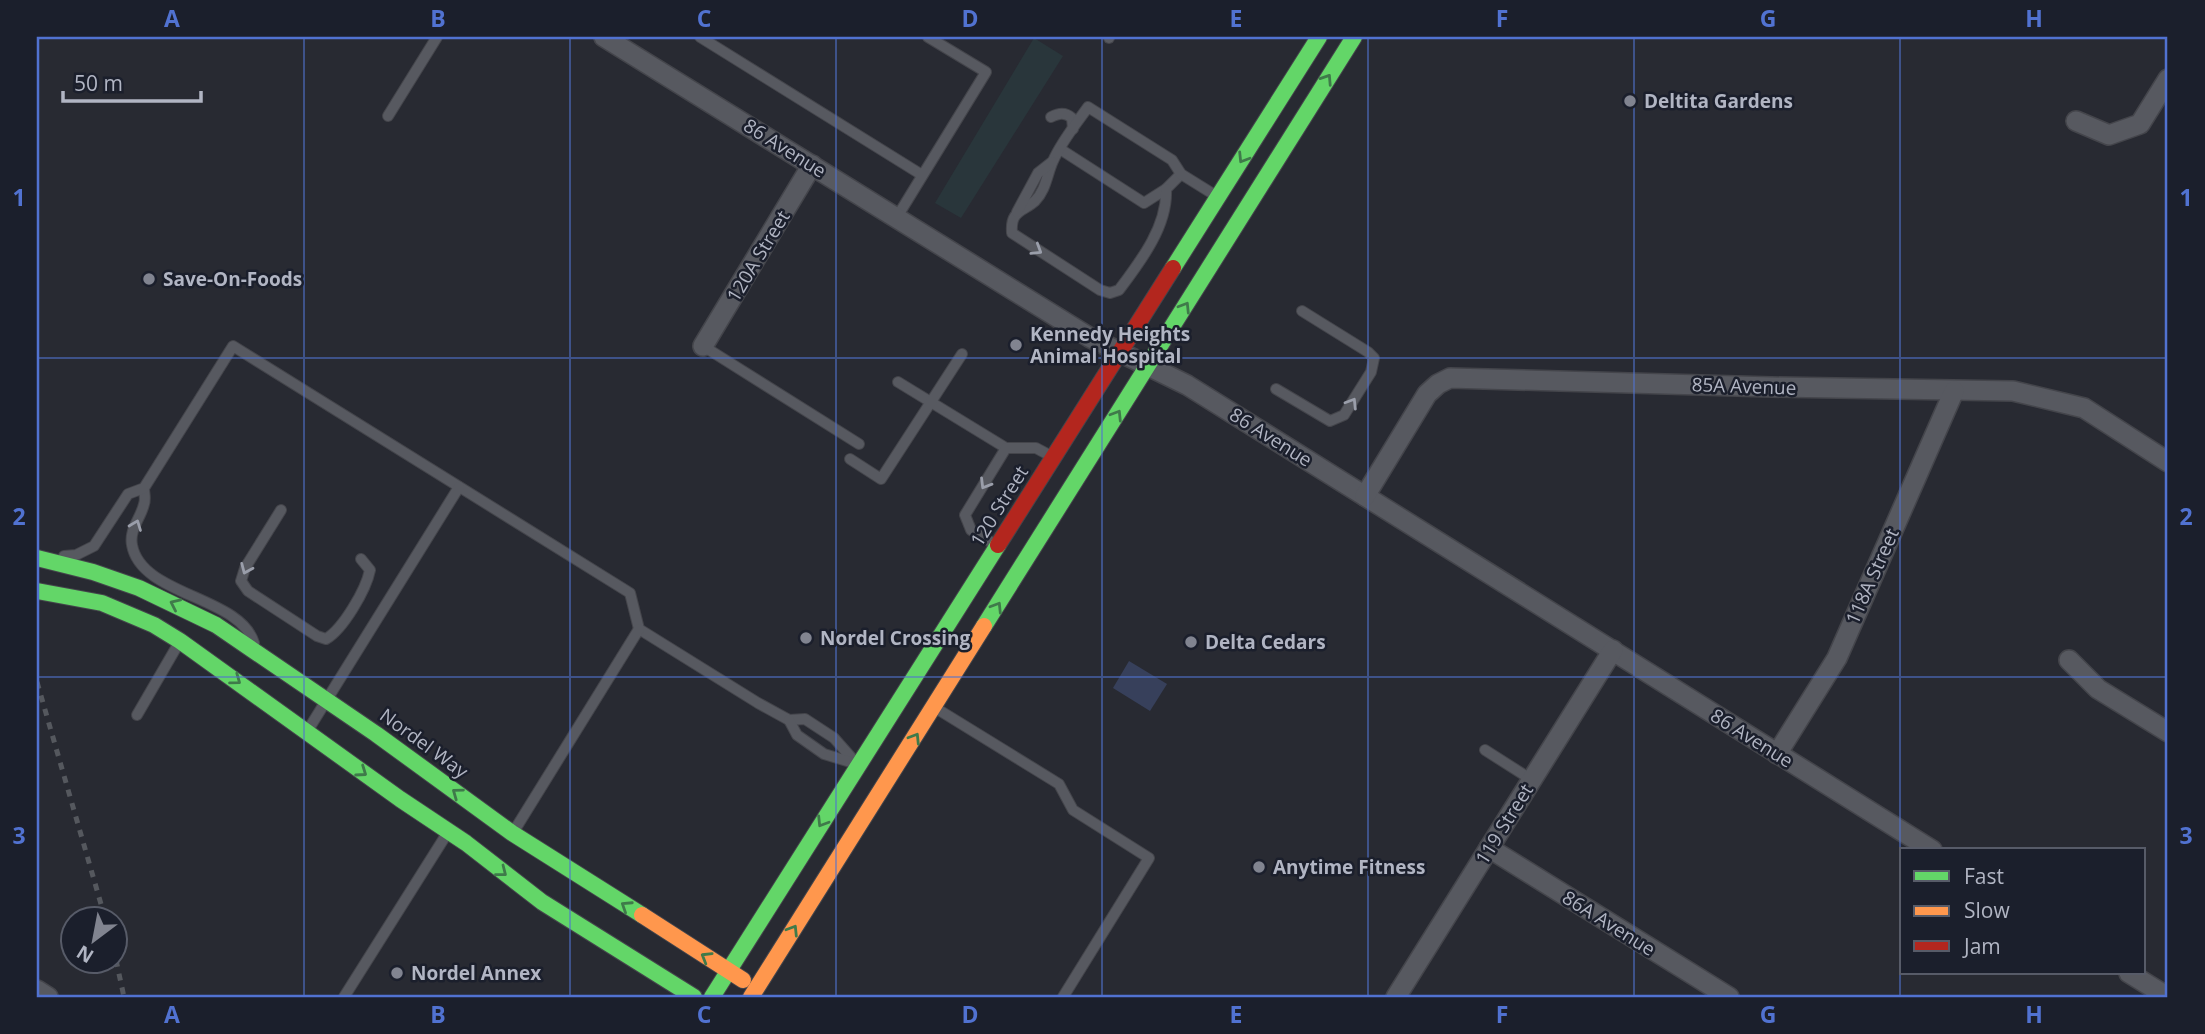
<svg xmlns="http://www.w3.org/2000/svg" width="2205" height="1034" viewBox="0 0 2205 1034" font-family="'Open Sans',sans-serif">
<style>
.green{fill:#29363b}
.water{fill:#37405b}
.lines{fill:none;stroke-linecap:round;stroke-linejoin:round}
.lane-casing{stroke:#44454b;stroke-width:12}
.street-casing{stroke:#44454b;stroke-width:22}
.fast-casing{stroke:#44454b;stroke-width:18}
.slow-casing{stroke:#44454b;stroke-width:18}
.jam-casing{stroke:#44454b;stroke-width:18}
.lane{stroke:#575960;stroke-width:10}
.street{stroke:#575960;stroke-width:19}
.fast{stroke:#63d668;stroke-width:16}
.slow{stroke:#ff974d;stroke-width:16}
.jam{stroke:#b3261e;stroke-width:16}
.rail{stroke:#55585e;stroke-width:5;stroke-dasharray:7 7;stroke-linecap:butt}
.oneway{stroke:#3f7a4a}
.oneway2{stroke:#9a9eaa}
.grid{fill:none;stroke:#5172d1;stroke-width:2;stroke-opacity:0.55}
.poi-dot{fill:#818490;stroke:#1b1f2c;stroke-width:2.5}
.labels{text-anchor:middle;stroke-width:5;stroke-linejoin:round;paint-order:stroke}
.poi-label{font-size:19px;font-weight:bold;fill:#b1b5c3;stroke:#1b1f2c;text-anchor:start}
.street-label{font-size:19px;fill:#b1b5c3;stroke:#1b1f2c}
.neatline{fill:none;stroke:#5172d1;stroke-width:2.5}
.grid-label{font-size:23px;text-anchor:middle;font-weight:bold;fill:#5172d1}
</style>
<rect width="100%" height="100%" fill="#282a32"/>
<path class="green" d="M1034 38 1063 56 961 218 935 203Z"/>
<path class="water" d="M1129 661 1167 684 1150 711 1113 688Z"/>
<g class="lines">
<g class="lane-casing">
<g id="lane">
<path d="M700 37 922 175"/>
<path d="M1109 38V37"/>
<path d="M388 116 437 37"/>
<path d="M1051 117C1059 113 1065 112 1072 118L1073 129"/>
<path d="M1060 149 1144 203 1166 189 1181 174"/>
<path d="M1166 189C1168 226 1140 262 1119 290L1110 293 1100 290 1012 233C1010 210 1023 212 1035 201 1046 190 1047 174 1053 161 1061 142 1076 124 1088 107L1172 160 1181 174 1218 197"/>
<path d="M1017 212 1038 173 1052 162"/>
<path d="M897 217 986 72 928 37"/>
<path d="M703 346 859 444"/>
<path d="M898 382 1006 448"/>
<path d="M1276 389 1330 421 1344 415 1371 372 1374 358 1368 352 1302 311"/>
<path d="M850 459 881 479 962 354"/>
<path d="M144 488C144 493 146 499 144 504 141 518 129 529 132 545 141 596 240 596 254 643"/>
<path d="M281 510 245 568 241 581 248 591 317 636 326 639C343 629 366 590 370 570L361 559"/>
<path d="M996 545 971 530 965 515 1006 448H1036L1051 456"/>
<path d="M64 556 76 555 94 546 128 494 144 488 233 346 630 593 639 629 758 703 789 720 805 719 834 738 857 764"/>
<path d="M934 707 1059 784 1073 810 1149 858 1063 997"/>
<path d="M137 715 180 641"/>
<path d="M789 720 797 735 824 754 857 764"/>
<path d="M308 730 459 487"/>
<path d="M1485 750 1532 780"/>
<path d="M514 831 639 629"/>
<path d="M344 997 448 832"/>
</g>
</g>
<g class="street-casing">
<g id="street">
<path d="M604 37 1089 337 1187 385 1932 850"/>
<path d="M2076 121 2109 135 2140 124 2168 79"/>
<path d="M703 346 812 165"/>
<path d="M1365 496 1427 394 1438 384 1450 378 1772 387 2013 391 2084 408 2168 462"/>
<path d="M2069 660 2098 689 2168 732"/>
<path d="M1777 754 1837 658 1954 391"/>
<path d="M1489 848 1729 997"/>
<path d="M2129 973 2168 997"/>
<path d="M37 990 48 997"/>
<path d="M1396 997 1613 650"/>
</g>
</g>
<g class="fast-casing">
<g id="fast">
<path d="M1173 268 1319 37"/>
<path d="M37 558 93 572 139 588 216 625 376 734 512 833 642 915"/>
<path d="M37 591 102 603 154 625 180 641 400 799 466 843 542 902 694 997"/>
<path d="M984 626 1354 37"/>
<path d="M712 997 998 545"/>
</g>
</g>
<g class="slow-casing">
<g id="slow">
<path d="M642 915 743 980"/>
<path d="M751 997 984 626"/>
</g>
</g>
<g class="jam-casing">
<path id="jam" d="M998 545 1173 268"/>
</g>
<use href="#lane" class="lane"/>
<use href="#street" class="street"/>
<use href="#fast" class="fast"/>
<use href="#slow" class="slow"/>
<use href="#jam" class="jam"/>
<g class="rail">
<path d="M37 682 105 918"/>
<path d="M116 960 124 997"/>
</g>
</g>
<defs><path id="oneway-chevron" d="M-2-3.5L2.5 0L-2 3.5" fill="none" stroke-width="1.6" stroke-linecap="round" stroke-linejoin="round" transform="scale(1.75)"/></defs>
<g class="oneway">
<use href="#oneway-chevron" transform="translate(1327 79) rotate(-57)"/>
<use href="#oneway-chevron" transform="translate(1243 158) rotate(122)"/>
<use href="#oneway-chevron" transform="translate(1185 307) rotate(-58)"/>
<use href="#oneway-chevron" transform="translate(1117 415) rotate(-58)"/>
<use href="#oneway-chevron" transform="translate(175 604) rotate(-155)"/>
<use href="#oneway-chevron" transform="translate(997 607) rotate(-58)"/>
<use href="#oneway-chevron" transform="translate(236 680) rotate(36)"/>
<use href="#oneway-chevron" transform="translate(915 738) rotate(-58)"/>
<use href="#oneway-chevron" transform="translate(362 772) rotate(35)"/>
<use href="#oneway-chevron" transform="translate(457 793) rotate(-144)"/>
<use href="#oneway-chevron" transform="translate(822 822) rotate(122)"/>
<use href="#oneway-chevron" transform="translate(502 872) rotate(38)"/>
<use href="#oneway-chevron" transform="translate(626 906) rotate(-147)"/>
<use href="#oneway-chevron" transform="translate(793 930) rotate(-58)"/>
<use href="#oneway-chevron" transform="translate(706 957) rotate(-149)"/>
</g>
<g class="oneway2">
<use href="#oneway-chevron" transform="translate(1037 250) rotate(32)"/>
<use href="#oneway-chevron" transform="translate(1352 403) rotate(-58)"/>
<use href="#oneway-chevron" transform="translate(985 484) rotate(121)"/>
<use href="#oneway-chevron" transform="translate(136 525) rotate(-69)"/>
<use href="#oneway-chevron" transform="translate(246 569) rotate(113)"/>
</g>
<path class="grid" d="M304 37V997M570 37V997M836 37V997M1102 37V997M1368 37V997M1634 37V997M1900 37V997M37 358H2168M37 677H2168"/>
<g class="poi-dot">
<circle cx="1630" cy="101" r="7"/>
<circle cx="149" cy="279" r="7"/>
<circle cx="1016" cy="345" r="7"/>
<circle cx="806" cy="638" r="7"/>
<circle cx="1191" cy="642" r="7"/>
<circle cx="1259" cy="867" r="7"/>
<circle cx="397" cy="973" r="7"/>
</g>
<g class="labels">
<g class="poi-label">
<text x="1644" y="108">Deltita Gardens</text>
<text x="163" y="286">Save-On-Foods</text>
<text x="1030" y="341">Kennedy Heights<tspan x="1030" dy="22">Animal Hospital</tspan></text>
<text x="820" y="645">Nordel Crossing</text>
<text x="1205" y="649">Delta Cedars</text>
<text x="1273" y="874">Anytime Fitness</text>
<text x="411" y="980">Nordel Annex</text>
</g>
<g class="street-label">
<text transform="translate(785 148) rotate(32)" y="7">86 Avenue</text>
<text transform="translate(758 256) rotate(-59)" y="7">120A Street</text>
<text transform="translate(1744 386) rotate(2)" y="7">85A Avenue</text>
<text transform="translate(1271 437) rotate(32)" y="7">86 Avenue</text>
<text transform="translate(999 506) rotate(-58)" y="7">120 Street</text>
<text transform="translate(1872 576) rotate(-66)" y="7">118A Street</text>
<text transform="translate(1752 738) rotate(32)" y="7">86 Avenue</text>
<text transform="translate(424 743) rotate(36)" y="7">Nordel Way</text>
<text transform="translate(1504 824) rotate(-58)" y="7">119 Street</text>
<text transform="translate(1609 923) rotate(32)" y="7">86A Avenue</text>
</g>
</g>
<rect width="2205" height="1034" fill="none" stroke="#1b1f2c" stroke-width="77"/>
<rect x="1900" y="848" width="245" height="126" fill="#1b1f2c" stroke="#575b68" stroke-width="2"/>
<rect x="1914" y="871" width="35" height="10" fill="#63d668" stroke="#575b68" stroke-width="2"/>
<text x="1964" y="884" font-size="21" fill="#b1b5c3">Fast</text>
<rect x="1914" y="906" width="35" height="10" fill="#ff974d" stroke="#575b68" stroke-width="2"/>
<text x="1964" y="918" font-size="21" fill="#b1b5c3">Slow</text>
<rect x="1914" y="941" width="35" height="10" fill="#b3261e" stroke="#575b68" stroke-width="2"/>
<text x="1964" y="954" font-size="21" fill="#b1b5c3">Jam</text>
<g transform="translate(94 940) rotate(212)"><circle r="33" fill="#1b1f2c" stroke="#575b68" stroke-width="2"/>
<path d="M0-5L12 26L0 18L-12 26Z" fill="#818490"/>
<text y="-10" font-size="19" font-weight="bold" text-anchor="middle" fill="#b1b5c3">N</text>
</g>
<path d="M63 91v10h138v-10" fill="none" stroke="#b1b5c3" stroke-width="3.5"/>
<text x="74" y="91" font-size="21" fill="#b1b5c3" stroke="#1b1f2c" stroke-width="5" paint-order="stroke">50 m</text>
<rect x="38" y="38" width="2128" height="958" class="neatline"/>
<g class="grid-label">
<text x="172" y="27">A</text>
<text x="438" y="27">B</text>
<text x="704" y="27">C</text>
<text x="970" y="27">D</text>
<text x="1236" y="27">E</text>
<text x="1502" y="27">F</text>
<text x="1768" y="27">G</text>
<text x="2034" y="27">H</text>
<text x="19" y="206">1</text>
<text x="2186" y="206">1</text>
<text x="19" y="525">2</text>
<text x="2186" y="525">2</text>
<text x="19" y="844">3</text>
<text x="2186" y="844">3</text>
<text x="172" y="1023">A</text>
<text x="438" y="1023">B</text>
<text x="704" y="1023">C</text>
<text x="970" y="1023">D</text>
<text x="1236" y="1023">E</text>
<text x="1502" y="1023">F</text>
<text x="1768" y="1023">G</text>
<text x="2034" y="1023">H</text>
</g>
</svg>
